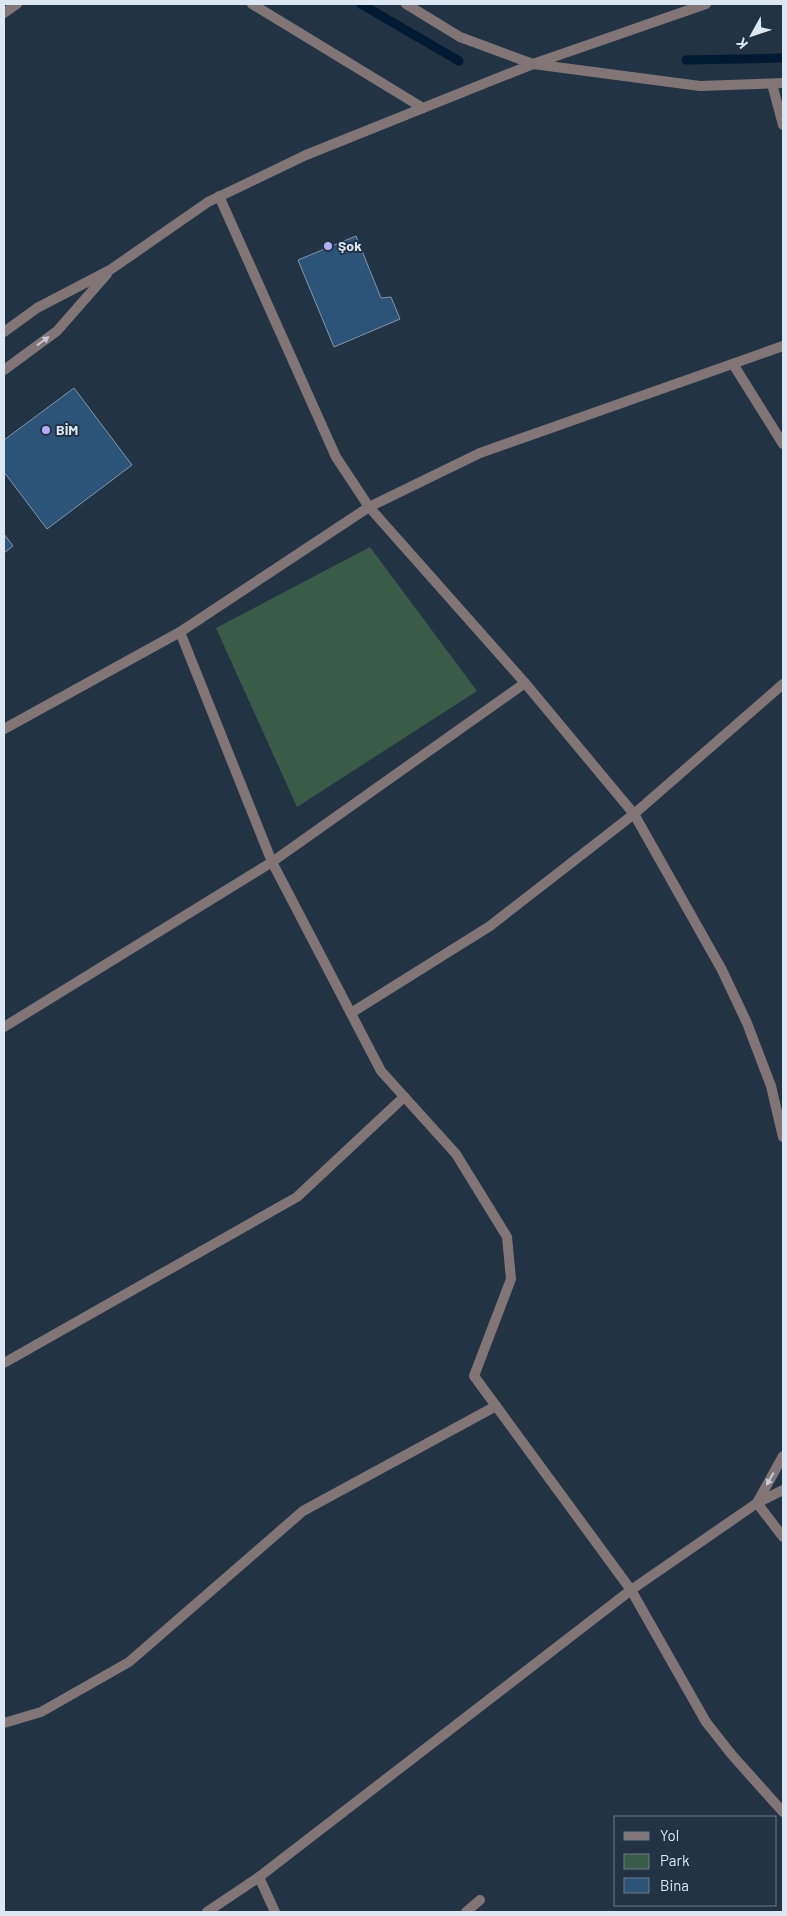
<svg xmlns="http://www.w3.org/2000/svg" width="787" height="1916" viewBox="0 0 787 1916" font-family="Barlow,sans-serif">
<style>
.green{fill:#385c48}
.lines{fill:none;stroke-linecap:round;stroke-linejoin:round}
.stream{stroke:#001a34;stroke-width:9}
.building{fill:#2c5479;stroke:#8296a9}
.minor{stroke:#827576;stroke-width:10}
.oneway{fill:#c6cad3}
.poi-dot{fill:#b6acf8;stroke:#223343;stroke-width:2}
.labels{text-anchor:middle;stroke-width:4;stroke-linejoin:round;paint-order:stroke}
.poi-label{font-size:14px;font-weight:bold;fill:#dde7f2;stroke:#223343;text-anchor:start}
</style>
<rect width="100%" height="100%" fill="#223343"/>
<path class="green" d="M370 547 477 691 297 807 216 628Z"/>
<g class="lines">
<g class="stream">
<path d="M361 4 459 61"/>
<path d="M686 60 783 58"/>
</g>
</g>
<g class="building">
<path d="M356 236 381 298 391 297 400 319 334 347 298 260Z"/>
<path d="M74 388 132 465 47 529 4 472V440Z"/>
<path d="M4 534 13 546 4 553Z"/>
</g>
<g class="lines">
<g class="minor">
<path d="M252 4 423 108"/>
<path d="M406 4 460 37 533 64 700 86 783 83"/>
<path d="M4 13 17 4"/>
<path d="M772 84 783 125"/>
<path d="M219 196 336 457 369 507 525 683 634 814 722 970 747 1023 771 1086 783 1137"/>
<path d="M4 332 37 308 110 270 208 202 306 155 533 64 706 4"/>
<path d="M733 364 783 444"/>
<path d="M4 370 57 331 107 274"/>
<path d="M180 632 272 862 381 1071 456 1154 507 1237 511 1279 474 1376 631 1590 706 1722 732 1755 783 1812"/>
<path d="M4 729 180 632 369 507 480 453 783 346"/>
<path d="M351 1013 490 926 634 814 783 684"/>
<path d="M4 1027 272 862 525 683"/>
<path d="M4 1363 297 1197 404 1097"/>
<path d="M757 1503 783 1456"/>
<path d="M757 1503 783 1537"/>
<path d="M4 1723 41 1712 129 1662 303 1511 496 1406"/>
<path d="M259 1877 275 1912"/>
<path d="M207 1912 259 1877 631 1590 757 1503 783 1490"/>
<path d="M466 1912 480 1900"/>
</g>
</g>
<defs><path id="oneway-solid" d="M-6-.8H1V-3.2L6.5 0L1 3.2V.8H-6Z" transform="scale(1.25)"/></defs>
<g class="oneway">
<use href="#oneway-solid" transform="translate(43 341) rotate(-36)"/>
<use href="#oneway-solid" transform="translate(770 1479) rotate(119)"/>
</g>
<g class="poi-dot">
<circle cx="328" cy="246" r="5"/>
<circle cx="46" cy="430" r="5"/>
</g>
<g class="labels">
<g class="poi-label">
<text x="338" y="251">Şok</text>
<text x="56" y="435">BİM</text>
</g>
</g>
<rect width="787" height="1916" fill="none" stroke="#dde7f2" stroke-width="10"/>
<rect x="614" y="1816" width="162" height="90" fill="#223343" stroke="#6d7b89"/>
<rect x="624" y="1832" width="25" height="8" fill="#827576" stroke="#6d7b89"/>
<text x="660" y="1841" font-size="15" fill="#dde7f2">Yol</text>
<rect x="624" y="1854" width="25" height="15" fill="#385c48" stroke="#6d7b89"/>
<text x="660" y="1866" font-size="15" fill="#dde7f2">Park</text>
<rect x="624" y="1878" width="25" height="15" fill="#2c5479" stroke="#6d7b89"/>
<text x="660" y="1891" font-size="15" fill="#dde7f2">Bina</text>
<g transform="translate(752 35) rotate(230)" stroke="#223343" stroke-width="4" paint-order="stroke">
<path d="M0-4L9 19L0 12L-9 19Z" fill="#dde7f2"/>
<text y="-8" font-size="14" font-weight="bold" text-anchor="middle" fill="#dde7f2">K</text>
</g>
</svg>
